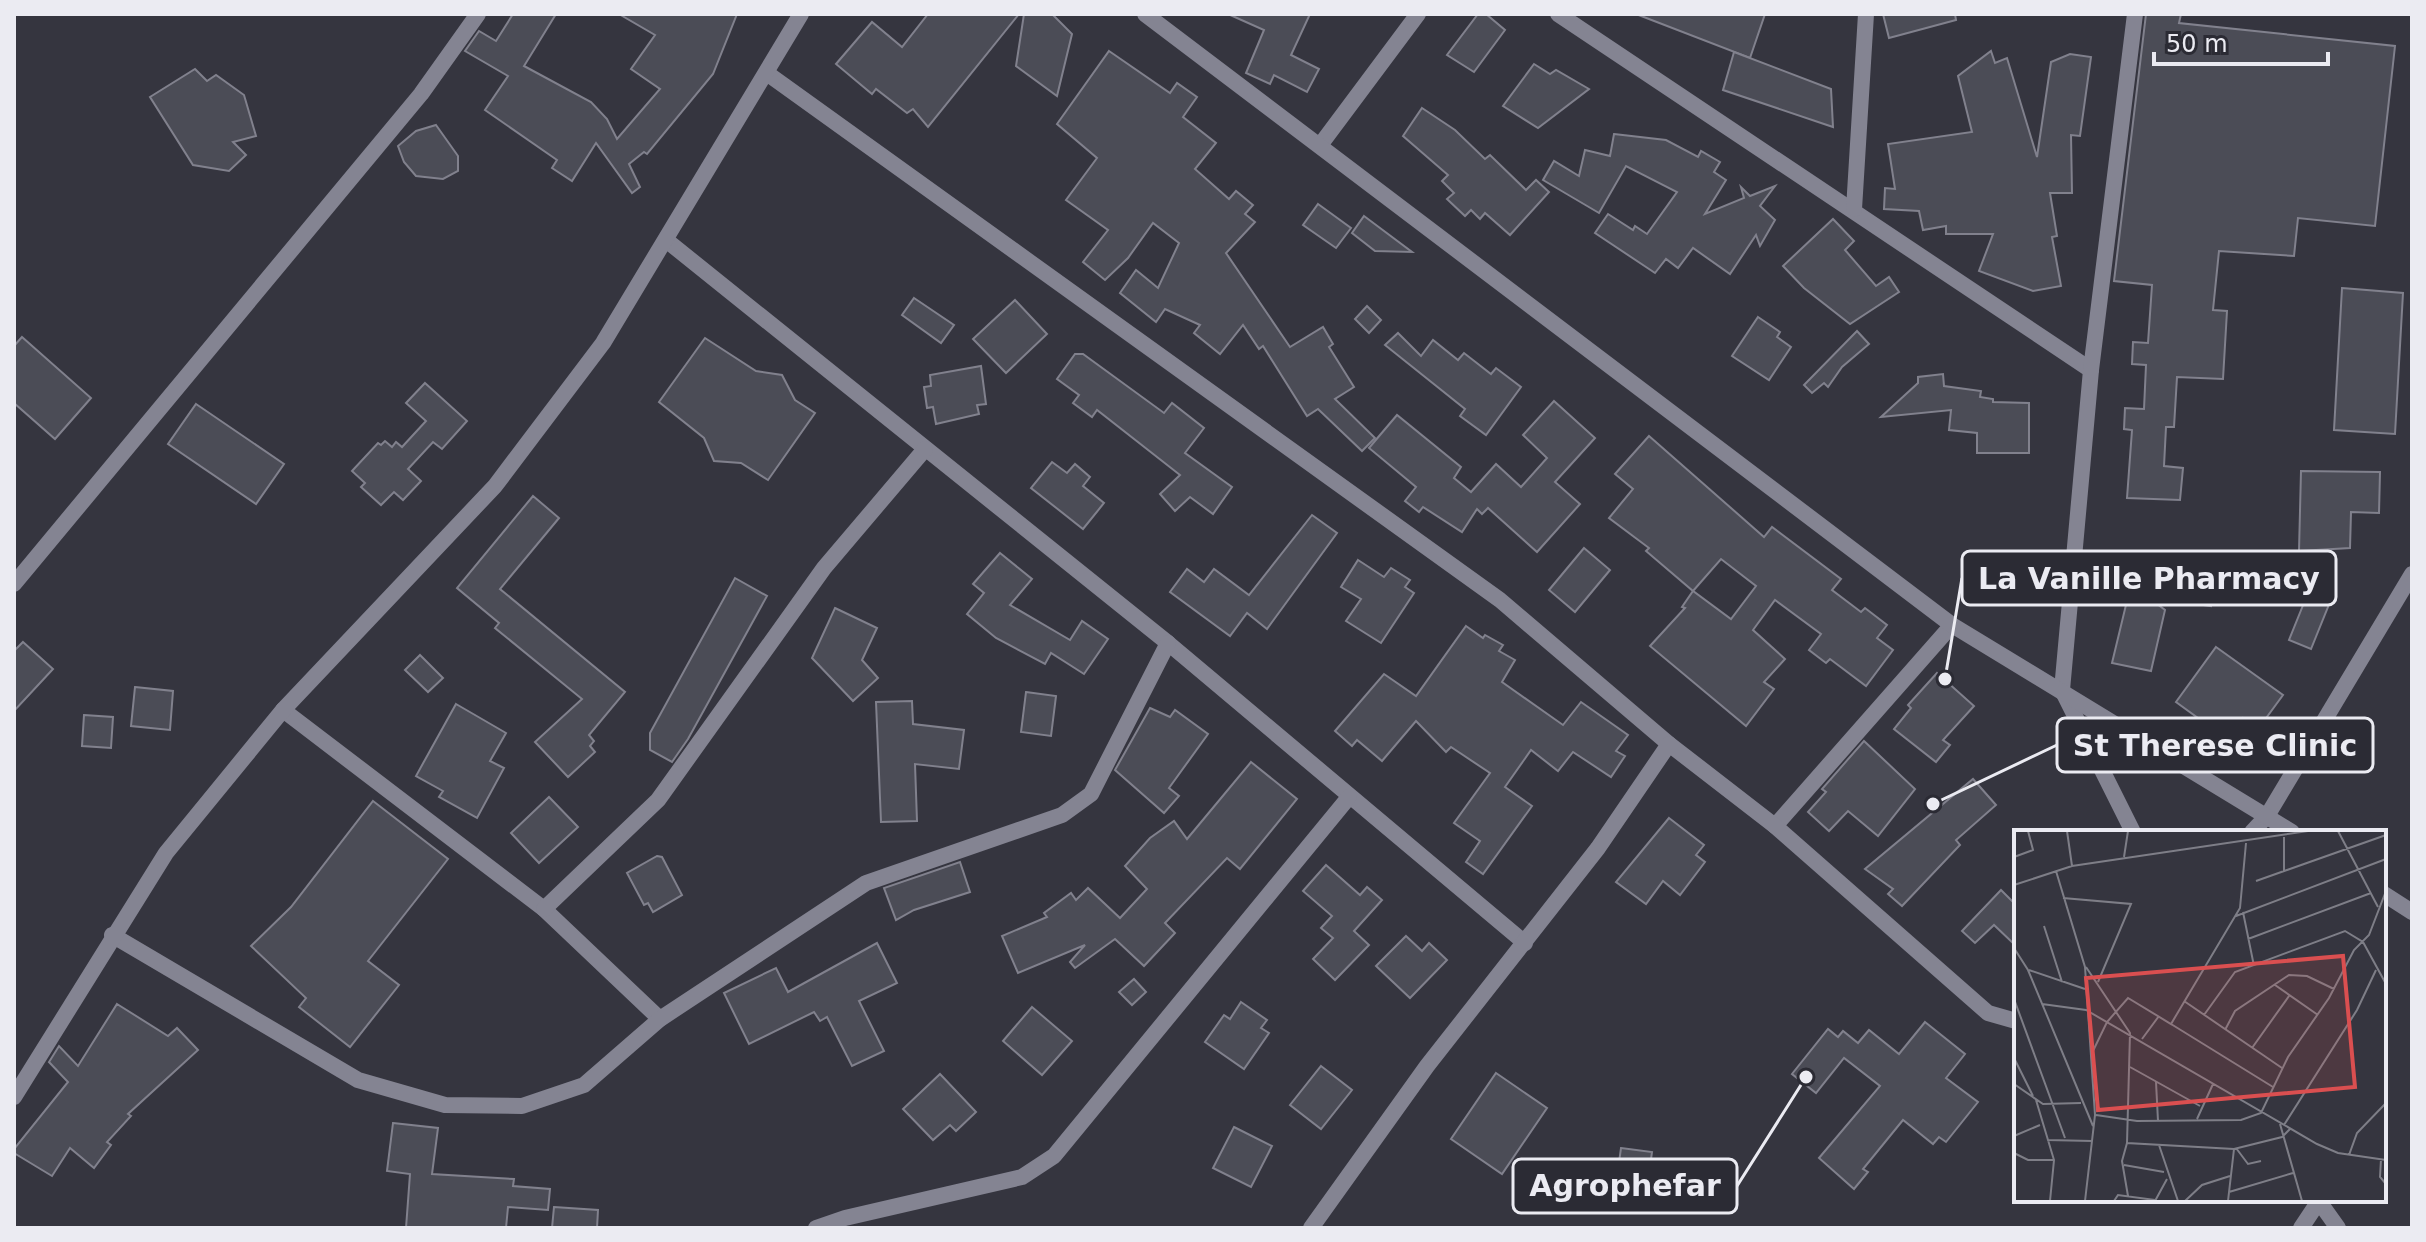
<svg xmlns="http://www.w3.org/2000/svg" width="2426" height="1242" viewBox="0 0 2426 1242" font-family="'DejaVu Sans',sans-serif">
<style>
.building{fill:#4b4c56;stroke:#81818d;stroke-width:2}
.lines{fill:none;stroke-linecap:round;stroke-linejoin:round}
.minor{stroke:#848492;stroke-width:16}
.tertiary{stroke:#848492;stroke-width:16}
.inset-road{fill:none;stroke:#7e7e87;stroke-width:2}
.view{fill:#da4f50;fill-opacity:0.15;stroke:#da4f50;stroke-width:4}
.inset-edge{fill:none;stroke:#ebebf2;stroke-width:4}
.leader{fill:none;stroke:#ebebf2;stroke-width:3}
.callout-dot{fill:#ebebf2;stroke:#2b2b34;stroke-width:3}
.callout{fill:#2b2b34;stroke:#ebebf2;stroke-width:3}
.callout-label{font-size:30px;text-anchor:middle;font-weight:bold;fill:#ebebf2}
</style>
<rect width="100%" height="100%" fill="#35353f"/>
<g class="building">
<path d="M513 14H556L524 66 591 102 607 119 617 139 660 89 631 69 655 35 619 14H737L713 74 647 154 644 152 629 164 640 187 632 193 596 143 572 181 552 168 557 160 485 110 508 76 465 51 479 31 496 41Z"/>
<path d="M928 14H1019L928 127 913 109 907 113 876 89 872 94 836 64 872 22 902 47Z"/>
<path d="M1024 14H1052L1072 34 1057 96 1016 66Z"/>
<path d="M1228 14H1310L1291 55 1319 69 1307 92 1274 75 1270 84 1246 73 1264 30Z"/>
<path d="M1478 14H1486L1505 30 1474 72 1447 55Z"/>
<path d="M1636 14H1765L1750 58Z"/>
<path d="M1883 14H1955L1956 20 1889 38Z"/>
<path d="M2146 14H2181L2179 23 2395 46 2375 226 2298 218 2294 256 2219 251 2213 310 2227 311 2223 379 2177 377 2174 427H2166L2164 466 2183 468 2180 500 2127 498 2132 430 2124 429 2125 408 2144 409 2146 365 2132 364 2133 342 2148 343 2152 285 2114 281Z"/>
<path d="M1109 51 1170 93 1177 83 1197 97 1183 117 1216 143 1195 169 1229 199 1236 191 1253 205 1245 214 1255 222 1226 253 1290 347 1323 327 1333 344 1329 347 1354 387 1335 399 1375 438 1362 451 1318 409 1307 416 1263 346 1259 349 1243 325 1220 354 1194 333 1200 325 1165 309 1156 322 1120 293 1136 270 1158 288 1179 243 1153 223 1128 258 1105 280 1083 262 1108 230 1066 200 1097 158 1057 124Z"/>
<path d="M1991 51 1995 63 2007 58 2037 157 2051 62 2070 54 2091 57 2080 136 2071 135 2072 193H2050L2057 236 2052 237 2061 286 2033 291 1979 271 1993 234H1946V226L1923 230 1919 211 1884 209 1885 188 1895 189 1888 144 1972 132 1958 76Z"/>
<path d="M1734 52 1831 89 1833 127 1723 90Z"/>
<path d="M1534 64 1550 74 1556 70 1589 89 1538 128 1503 106Z"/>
<path d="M195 69 207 81 216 75 244 95 256 136 233 142 246 155 229 171 193 165 150 97Z"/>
<path d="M1422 108 1455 130 1485 159 1490 155 1526 190 1536 180 1549 192 1510 235 1485 213 1480 219 1471 210 1465 216 1447 199 1454 193 1442 181 1448 175 1403 136Z"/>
<path d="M436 125 458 156V171L443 179 416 176 404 162 398 146 416 131Z"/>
<path d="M1614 134 1666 140 1698 157 1701 151 1720 162 1714 172 1726 180 1705 214 1744 198 1741 187 1750 196 1775 186 1760 206 1775 220 1760 246 1756 235 1730 274 1693 248 1678 268 1666 259 1655 273 1595 233 1608 214 1633 230 1635 226 1647 234 1677 192 1626 166 1599 213 1543 180 1554 161 1579 176 1585 150 1610 156Z"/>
<path d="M1318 204 1351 228 1336 248 1303 225Z"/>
<path d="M1364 216 1412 252 1375 251 1352 233Z"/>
<path d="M1833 219 1854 241 1845 250 1876 286 1889 277 1899 292 1850 324 1804 288 1783 266Z"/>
<path d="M2342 288 2403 293 2395 434 2334 430Z"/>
<path d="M914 298 954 325 941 343 902 315Z"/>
<path d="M1015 300 1047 334 1006 373 973 339Z"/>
<path d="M1367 306 1381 320 1369 333 1355 319Z"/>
<path d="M1758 317 1780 332 1777 337 1791 347 1769 380 1732 356Z"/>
<path d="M1857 331 1869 344 1842 367 1828 387 1824 383 1812 393 1804 385Z"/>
<path d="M1398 333 1421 356 1433 340 1458 360 1464 353 1491 374 1496 368 1521 387 1486 435 1460 416 1465 409 1385 345Z"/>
<path d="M22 337 91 398 55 439 14 403V346Z"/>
<path d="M705 338 756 371 782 375 795 400 815 413 768 480 741 463 714 461 704 438 659 402Z"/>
<path d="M1075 354H1083L1164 413 1172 403 1204 428 1185 453 1232 487 1213 514 1190 497 1175 511 1160 494 1180 475 1097 410 1092 417 1073 403 1079 395 1057 379Z"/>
<path d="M981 366 986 404 977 405 979 414 936 424 933 407 927 408 924 387 931 386 930 375Z"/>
<path d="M1943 374 1944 386 1981 391 1980 397 1993 399V402L2029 403V453H1977V433L1949 430 1951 410 1881 417 1918 383V377Z"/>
<path d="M425 383 467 421 442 449 433 442 408 469 421 481 403 500 394 492 381 505 361 487 365 483 352 471 378 443 381 445 385 441 392 447 396 442 402 447 426 421 406 403Z"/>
<path d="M1554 401 1595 438 1555 482 1580 504 1537 552 1488 508 1482 514 1477 509 1462 532 1423 507 1419 512 1405 501 1416 487 1369 448 1397 415 1461 467 1454 478 1471 492 1496 464 1521 487 1547 458 1523 435Z"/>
<path d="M196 404 284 464 256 504 168 444Z"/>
<path d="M1649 436 1764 537 1772 527 1841 579 1832 590 1861 612 1865 608 1887 625 1877 638 1893 650 1866 686 1830 659 1826 663 1809 650 1821 634 1775 600 1753 630 1785 659 1764 682 1774 689 1746 726 1650 646 1685 608 1682 607 1693 591 1731 619 1756 586 1721 559 1693 591 1646 551 1649 548 1609 518 1633 489 1615 474Z"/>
<path d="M1052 462 1067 473 1075 464 1090 477 1083 486 1104 503 1083 529 1031 488Z"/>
<path d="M2301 471 2380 472 2379 513 2351 512 2350 548 2299 551Z"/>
<path d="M533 496 559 518 500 589 625 692 589 735 594 741 590 746 595 752 568 777 535 742 582 699 495 628 499 623 457 588Z"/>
<path d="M1312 515 1337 533 1267 629 1247 613 1230 636 1170 592 1187 569 1204 582 1214 569 1249 595Z"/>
<path d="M1584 548 1610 570 1575 612 1549 590Z"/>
<path d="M2123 552 2198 562 2197 570 2216 573 2211 606 2148 597 2165 610 2151 671 2112 663 2132 580 2119 579Z"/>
<path d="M1000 553 1032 579 1010 605 1070 640 1082 621 1108 639 1084 674 1051 653 1045 664 996 638 967 614 984 593 973 584Z"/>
<path d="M1358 560 1384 577 1391 568 1410 580 1405 587 1414 593 1381 643 1346 621 1361 599 1341 587Z"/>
<path d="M735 578 767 596 688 739 672 762 650 750V733Z"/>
<path d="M2310 588 2332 597 2311 649 2289 640Z"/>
<path d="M835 608 877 628 862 660 878 678 853 701 812 658Z"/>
<path d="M1466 626 1483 638 1485 635 1503 645 1499 651 1515 660 1502 682 1563 725 1581 702 1628 735 1616 751 1625 756 1611 777 1573 752 1558 771 1531 750 1505 787 1532 806 1483 874 1466 862 1480 841 1454 823 1490 773 1451 747 1446 752 1416 721 1382 761 1357 740 1352 746 1335 731 1384 674 1416 696Z"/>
<path d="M23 642 53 669 14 711V651Z"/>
<path d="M2216 647 2283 695 2258 729 2243 718 2227 739 2176 702Z"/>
<path d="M420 655 443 678 428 692 405 670Z"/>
<path d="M1937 673 1974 706 1943 740 1950 745 1936 762 1894 729 1911 708 1908 705Z"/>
<path d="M135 687 173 691 170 730 131 726Z"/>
<path d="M1026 692 1056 696 1051 736 1021 732Z"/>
<path d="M912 701 913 724 964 730 959 769 915 764 917 821 881 822 876 702Z"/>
<path d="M456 704 506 733 490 761 504 768 477 818 439 797 443 791 416 776Z"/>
<path d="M1150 708 1170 717 1175 710 1208 734 1169 788 1179 796 1164 813 1115 770Z"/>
<path d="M84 715 113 717 111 748 82 746Z"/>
<path d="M1864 741 1915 789 1878 836 1848 811 1829 831 1808 812 1826 792 1822 789Z"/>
<path d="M1251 762 1297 799 1240 869 1227 858 1165 923 1175 933 1144 966 1115 939 1075 968 1070 962 1085 945 1018 973 1002 936 1047 917 1044 913 1071 893 1076 900 1088 888 1120 918 1147 889 1125 866 1150 838 1174 821 1187 839Z"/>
<path d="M1973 779 1996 805 1956 840 1960 845 1902 906 1888 894 1893 889 1865 869Z"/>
<path d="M549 797 578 827 539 863 511 833Z"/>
<path d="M373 801 448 859 368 961 399 985 350 1047 299 1007 306 998 251 946 291 907Z"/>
<path d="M1669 818 1704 845 1696 855 1705 862 1680 895 1663 881 1646 904 1616 882Z"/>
<path d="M657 856 662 857 682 895 653 912 648 903 644 905 627 873Z"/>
<path d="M960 862 970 892 914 910 896 920 884 888Z"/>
<path d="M1326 865 1360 895 1367 887 1382 900 1354 931 1369 945 1335 980 1313 959 1333 938 1321 928 1332 916 1303 891Z"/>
<path d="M2001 890 2016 905V946L1994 925 1975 943 1962 931Z"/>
<path d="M1406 936 1422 951 1429 943 1447 960 1410 998 1376 966Z"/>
<path d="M877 943 897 983 859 1001 884 1051 852 1066 827 1017 820 1021 814 1012 749 1044 724 993 776 968 788 992Z"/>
<path d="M1134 979 1146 992 1132 1005 1119 992Z"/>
<path d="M1241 1002 1267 1020 1261 1028 1269 1033 1244 1069 1205 1042 1224 1015 1230 1019Z"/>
<path d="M117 1004 168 1036 177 1028 198 1050 128 1114 131 1116 107 1142 111 1145 94 1168 70 1148 52 1176 14 1153V1149L68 1082 49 1062 59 1046 78 1066Z"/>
<path d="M1032 1007 1072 1041 1042 1075 1003 1041Z"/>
<path d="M1925 1022 1965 1054 1946 1078 1978 1102 1946 1142 1939 1137 1933 1144 1903 1120 1863 1169 1868 1172 1854 1189 1819 1158 1880 1086 1844 1058 1816 1093 1792 1074 1828 1029 1838 1037 1843 1031 1858 1043 1869 1030 1899 1054Z"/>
<path d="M1321 1066 1352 1090 1321 1129 1290 1105Z"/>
<path d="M1496 1073 1547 1108 1502 1174 1451 1139Z"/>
<path d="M940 1074 976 1112 956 1131 950 1125 933 1140 903 1109Z"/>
<path d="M393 1123 438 1128 432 1174 514 1179 513 1186 550 1189 548 1210 508 1207 506 1228H406L410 1174 387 1171Z"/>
<path d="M1234 1127 1272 1146 1251 1187 1213 1168Z"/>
<path d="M1621 1148 1652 1152 1647 1188 1616 1184Z"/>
<path d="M554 1207 598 1210 597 1228H552Z"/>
</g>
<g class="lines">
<g class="minor">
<path d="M1558 14 2091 370"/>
<path d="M768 74 1500 600 1669 744"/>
<path d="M1321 144 1418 14"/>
<path d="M1854 209 1866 14"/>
<path d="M666 240 1168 643 1525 943"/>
<path d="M14 584 421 94 478 14"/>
<path d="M283 710 544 909 660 1019"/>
<path d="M1775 826 1952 625"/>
<path d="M2133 832 2062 690 2091 370 2135 14"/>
<path d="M2252 832 2267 816 2412 574"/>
<path d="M544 909 658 800 824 568 925 449"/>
<path d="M112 935 358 1080 445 1105 522 1106 584 1085 660 1019 866 883 1062 815 1091 794 1168 643"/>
<path d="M14 1097 166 853 283 710 495 486 603 343 801 14"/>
<path d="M2318 1200 2338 1228"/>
<path d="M816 1228 845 1218 1022 1177 1054 1156 1349 797"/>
<path d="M1311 1228 1427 1066 1598 848 1669 744 1775 826 1988 1013 2016 1021"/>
<path d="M2301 1228 2319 1201"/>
</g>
<g class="tertiary">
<path d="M1145 14 1952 625 2292 832"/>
<path d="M2384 894 2412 912"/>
</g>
</g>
<g transform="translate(2014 830)">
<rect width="372" height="372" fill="#35353f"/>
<path class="inset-road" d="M53 1 58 36M324 1 364 77M0 27 19 20 14 1M110 27 114 1M42 41 71 137 81 285 71 371M270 42V7M242 51 372 5M0 55 58 36 294 1M49 68 117 74 84 152M229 82 240 136M222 86 372 29M30 96 48 152M234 109 357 63M0 118 14 140 79 296M72 137 116 203 113 313 220 319 268 307 276 299M15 140 71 159M261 155 304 185M0 169 51 308M170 171 268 238M28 174 72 180 303 314 324 323 372 330M190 185 221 142 331 101 349 112 372 154M157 194 259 257M211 200 221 181 275 145 293 146 320 159M128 209 145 186M238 218 275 166M78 223 93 192 114 168 157 194 226 78 232 13M0 228 19 266M116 237 186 276M142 252 144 291M0 254 29 274 67 273M22 270 40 330 36 371M82 285 123 291 227 290 247 283 274 227 315 168 340 120 355 105 372 61M183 289 199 254M266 294 288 371M270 295 343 180 362 140M0 306 26 295M33 310 78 311M113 313 108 331 114 366M145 315 164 371M222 318 234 334 247 331M0 323 14 330H40M335 325 343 303 372 273M367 329 366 347 372 354M110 335 150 342M215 362 279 343M100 371 104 365 141 370M141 371 153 349M171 371 188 355 216 346M214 371 220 319"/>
<path class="view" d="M329 126 341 257 84 280 72 148Z"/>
<rect width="372" height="372" class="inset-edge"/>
</g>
<path class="leader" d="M1945 679L1962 578M1933 804L2057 745M1806 1077L1737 1186"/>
<g class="callout-dot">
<circle cx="1945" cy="679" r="8"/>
<circle cx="1933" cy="804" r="8"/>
<circle cx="1806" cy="1077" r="8"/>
</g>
<g class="callout">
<rect x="1962" y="551" width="374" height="54" rx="8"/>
<rect x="2057" y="718" width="316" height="54" rx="8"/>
<rect x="1513" y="1159" width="224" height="54" rx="8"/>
</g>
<g class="callout-label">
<text x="2149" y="589">La Vanille Pharmacy</text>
<text x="2215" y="756">St Therese Clinic</text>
<text x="1625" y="1196">Agrophefar</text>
</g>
<rect width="2426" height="1242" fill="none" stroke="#ebebf2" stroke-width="32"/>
<path d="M2154 52v12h174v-12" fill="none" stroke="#ebebf2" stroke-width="4"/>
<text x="2166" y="52" font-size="24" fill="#ebebf2" stroke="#2b2b34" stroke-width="6" paint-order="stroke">50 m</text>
</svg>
